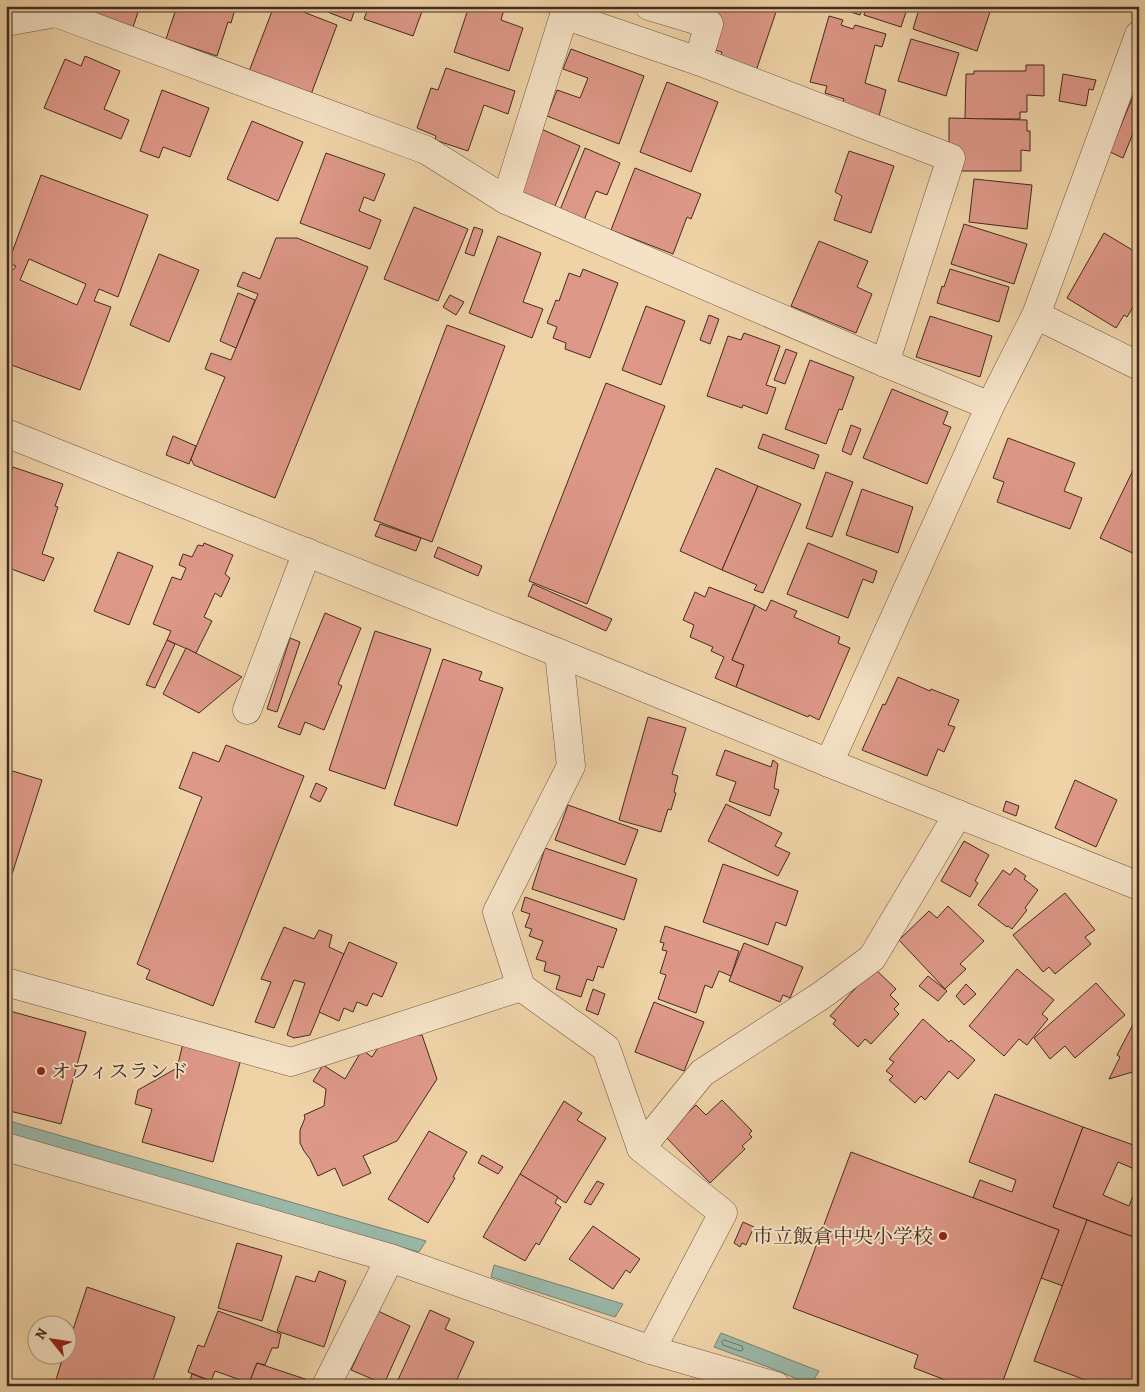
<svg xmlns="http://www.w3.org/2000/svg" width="1145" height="1392" viewBox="0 0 1145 1392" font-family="Alegreya,'Noto Serif JP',serif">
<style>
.water{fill:#9ab8a8;stroke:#778072}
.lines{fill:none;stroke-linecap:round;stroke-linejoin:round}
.shore{stroke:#6e7264;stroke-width:1}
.building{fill:#de9888;stroke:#432b21;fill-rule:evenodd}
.minor-casing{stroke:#6e5542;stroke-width:29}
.minor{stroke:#f5e2c6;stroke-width:28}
.poi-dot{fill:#8f2418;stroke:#f5e2c6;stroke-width:2}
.labels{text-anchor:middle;stroke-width:4;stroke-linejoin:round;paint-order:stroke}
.poi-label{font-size:20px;fill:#432b21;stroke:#f5e2c6;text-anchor:start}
</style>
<rect width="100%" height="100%" fill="#efd3a7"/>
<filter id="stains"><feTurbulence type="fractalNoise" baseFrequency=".004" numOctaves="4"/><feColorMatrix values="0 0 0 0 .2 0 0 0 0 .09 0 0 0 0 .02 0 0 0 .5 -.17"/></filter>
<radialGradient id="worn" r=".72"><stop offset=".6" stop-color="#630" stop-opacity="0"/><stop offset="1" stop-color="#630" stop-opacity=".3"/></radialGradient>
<g class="water">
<path d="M6 1120 426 1241 419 1252 6 1136Z"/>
<path d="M494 1265 623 1304 615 1317 491 1277Z"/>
<path d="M721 1333 819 1371 811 1385 776 1370 714 1347Z"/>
</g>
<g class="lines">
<path class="shore" d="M724 1340 742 1346 743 1350 740 1351 723 1345 722 1342Z"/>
</g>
<g class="building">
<path d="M94 6H140L133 27 92 13Z"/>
<path d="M177 6H236L231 23 228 22 217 56 166 39Z"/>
<path d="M274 6H288L337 25 310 97 248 74Z"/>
<path d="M318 6H356L351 21 317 8Z"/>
<path d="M369 6H424L413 36 364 19Z"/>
<path d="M469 6H505L501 20 523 28 509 71 454 52Z"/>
<path d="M718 6H778L756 71 720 58 722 52 711 49 710 31Z"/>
<path d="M832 6H863L860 15Z"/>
<path d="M866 6H908L901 27 864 15Z"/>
<path d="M920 6H992L977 51 913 29Z"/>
<path d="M829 16 843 20 841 25 853 29 855 25 886 34 882 47 875 45 865 83 886 90 879 116 842 105 844 99 825 93 827 86 810 82Z"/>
<path d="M911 39 959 53 946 96 898 81Z"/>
<path d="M571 49 644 76 619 144 547 116 557 90 580 98 588 78 563 69Z"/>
<path d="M85 56 120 71 104 109 129 120 121 139 44 108 65 59 81 66Z"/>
<path d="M1026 65H1044V96L1027 95V112H1020V119H965L966 74H974V71H1026Z"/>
<path d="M446 68 515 91 508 114 484 105 468 151 435 140 436 136 417 128 431 88 438 90Z"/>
<path d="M1063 74 1096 80 1093 90 1089 89 1086 106 1059 101Z"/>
<path d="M667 82 718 102 691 172 640 152Z"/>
<path d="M1139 87V122L1138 121 1123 158 1110 152 1136 89Z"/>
<path d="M162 90 209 108 190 157 163 147 159 158 140 151Z"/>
<path d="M949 118 1027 120V131H1030V151L1021 150V171H957L949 156Z"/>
<path d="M252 121 303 142 278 201 227 179Z"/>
<path d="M541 129 580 146 552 213 519 191Z"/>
<path d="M585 148 620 163 607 195 596 191 584 220 560 210Z"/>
<path d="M849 151 894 166 871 233 834 220 842 196 835 192Z"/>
<path d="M326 153 385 174 374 201 364 197 359 211 381 220 370 249 300 223Z"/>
<path d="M635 168 701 194 691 219 687 217 673 254 611 230Z"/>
<path d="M41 175 148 215 118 297 99 289 94 301 111 307 80 390 6 363V274L13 270 16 266 8 263ZM29 259 86 284 77 305 20 280Z"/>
<path d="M974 179 1032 185 1027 229 969 222Z"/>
<path d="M414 207 468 229 438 301 384 279Z"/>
<path d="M964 224 1027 244 1014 284 951 264Z"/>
<path d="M474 227 483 230 474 256 465 253Z"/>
<path d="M1104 233 1139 254V297L1127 317 1124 315 1116 328 1067 298Z"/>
<path d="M498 236 541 253 523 302 543 309 532 338 469 313Z"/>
<path d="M276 238H297L368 267 275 498 194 465 191 459 225 377 205 369 211 353 231 360 258 294 237 286 243 272 260 279Z"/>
<path d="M819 241 868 261 857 287 872 294 856 333 791 306Z"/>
<path d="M159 254 199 270 169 342 130 325Z"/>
<path d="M583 269 618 283 590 358 565 349 566 343 553 338 557 327 547 323 556 300 559 301 569 273 580 277Z"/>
<path d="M950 269 1009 287 999 322 937 303 942 286 944 287Z"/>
<path d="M238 293 255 300 236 348 220 341Z"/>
<path d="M450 295 464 302 456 315 443 307Z"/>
<path d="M646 306 685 321 661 385 622 370Z"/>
<path d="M709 315 719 319 710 344 700 340Z"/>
<path d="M930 316 992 336 980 377 916 357Z"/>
<path d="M447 325 505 346 432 542 374 520Z"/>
<path d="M744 333 780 346 766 385 776 388 767 414 743 405 742 408 707 396 728 336 741 340Z"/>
<path d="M786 349 797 353 785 384 774 380Z"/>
<path d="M810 360 854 377 842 410 839 409 826 444 785 429Z"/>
<path d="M606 383 665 406 587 604 529 581Z"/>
<path d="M892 389 948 412 943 424 951 427 927 484 863 458Z"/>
<path d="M851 425 861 429 851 455 842 451Z"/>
<path d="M763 434 819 455 814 469 758 448Z"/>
<path d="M173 436 196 446 189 464 166 455Z"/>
<path d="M1008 438 1075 463 1064 491 1082 498 1070 529 997 502 1004 482 993 478Z"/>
<path d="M1139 458V556L1100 538Z"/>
<path d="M13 467 63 484 55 506 58 507 42 554 54 558 44 581 6 567V486Z"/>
<path d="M716 468 758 486 722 570 680 551Z"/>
<path d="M826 472 853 482 832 537 806 528Z"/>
<path d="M758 486 801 504 763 593 754 590 757 585 722 570Z"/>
<path d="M862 489 913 507 898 553 846 535Z"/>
<path d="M380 524 421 538 416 551 375 536Z"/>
<path d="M204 543 233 555 225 574 230 578 221 597 215 593 204 617 212 621 196 653 167 640 171 631 153 624 172 577 181 580 186 568 179 565 183 554 192 557 198 545 203 546Z"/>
<path d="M808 543 877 571 873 583 863 579 848 618 787 594Z"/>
<path d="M438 547 482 566 478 576 434 557Z"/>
<path d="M118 552 153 566 129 625 94 611Z"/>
<path d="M533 584 612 619 606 631 528 596Z"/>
<path d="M709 587 755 605 732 660 744 665 736 687 715 678 724 657 711 651 713 647 690 637 694 625 683 620 695 592 705 597Z"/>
<path d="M771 600 797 611 794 617 840 637 838 643 850 648 819 720 809 715 808 717 736 687 744 665 732 660 755 605 766 611Z"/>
<path d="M325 613 361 628 338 684 342 686 324 730 305 722 300 735 278 727Z"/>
<path d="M375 631 431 649 385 789 329 770Z"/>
<path d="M290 638 300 642 277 712 267 709Z"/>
<path d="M167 640 175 644 155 688 146 685Z"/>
<path d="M186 648 242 677 199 713 163 694Z"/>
<path d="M443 659 482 672 479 680 503 688 457 826 394 805Z"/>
<path d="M898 677 930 691 931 689 959 700 948 725 955 727 944 752 938 749 927 776 862 750 883 704 885 705Z"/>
<path d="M648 717 686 728 672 774 678 776 674 792 676 793 671 810 668 809 661 832 619 820Z"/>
<path d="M226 745 304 776 213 1006 146 979 150 970 137 964 202 797 179 788 193 752 219 762Z"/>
<path d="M725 750 771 767 773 760 778 764 774 788 779 790 770 816 729 801 736 782 716 775Z"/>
<path d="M6 769 42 780 6 893Z"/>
<path d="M1075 780 1117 800 1096 847 1055 828Z"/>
<path d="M316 783 327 788 320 802 310 797Z"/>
<path d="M1006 801 1019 806 1016 816 1003 811Z"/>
<path d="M726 804 782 833 775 846 790 853 778 876 708 841Z"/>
<path d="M568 805 638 830 625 865 555 840Z"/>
<path d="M964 841 989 855 975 881 978 883 970 897 941 881Z"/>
<path d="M545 848 637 879 624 920 532 889Z"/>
<path d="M723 864 798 891 786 926 776 922 768 945 703 922Z"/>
<path d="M1015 868 1026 876 1024 879 1038 890 1025 908 1027 910 1012 929 1008 926 1007 927 978 905 1003 870 1010 875Z"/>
<path d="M1065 893 1095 930 1085 937 1091 944 1055 974 1049 967 1043 972 1013 935Z"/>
<path d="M525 897 617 929 603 968 598 966 593 981 587 979 581 997 556 989 560 976 544 971 546 962 536 959 543 941 529 936 532 929 525 927 530 914 521 911Z"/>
<path d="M948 906 984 941 960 964 966 969 945 989 899 940 929 911 937 918Z"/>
<path d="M665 926 739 951 731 976 719 971 712 988 705 985 696 1013 658 999 666 975 660 973 667 951 662 950 664 943 660 942Z"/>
<path d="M284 927 314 939 319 930 332 935 329 947 344 954 310 1035 294 1038 287 1035 305 983 294 980 274 1028 255 1022 271 982 261 979Z"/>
<path d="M349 942 397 963 382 997 373 993 367 1006 357 1002 353 1012 344 1008 339 1021 319 1012Z"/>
<path d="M744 943 803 967 790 998 783 995 780 1002 729 981Z"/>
<path d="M874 968 896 989 890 995 899 1004 894 1009 899 1014 871 1044 865 1039 858 1047 833 1024 836 1020 830 1016Z"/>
<path d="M1017 969 1054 1000 1042 1014 1048 1019 1027 1045 1019 1039 1004 1056 969 1026Z"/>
<path d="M928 976 947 991 938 1001 919 986Z"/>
<path d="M1096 983 1125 1015 1075 1058 1065 1046 1050 1059 1034 1038Z"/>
<path d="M966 984 976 994 964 1005 956 996Z"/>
<path d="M593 989 605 994 598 1015 586 1010Z"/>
<path d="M654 1002 704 1022 684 1071 635 1052Z"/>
<path d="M6 1010 86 1032 61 1124 6 1110Z"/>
<path d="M1139 1013V1070L1109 1079 1120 1057 1117 1055Z"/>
<path d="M923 1019 949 1042 951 1040 975 1060 958 1079 949 1071 925 1100 921 1096 915 1103 889 1080 893 1076 886 1071 894 1062 889 1059Z"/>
<path d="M386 1035H422L437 1079 397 1141 363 1156 371 1173 343 1186 335 1168 318 1176 310 1159 304 1151 300 1143V1130L305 1118 304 1115 324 1106 326 1089 313 1081 323 1065 345 1079 362 1050 372 1057Z"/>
<path d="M183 1043 241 1059 213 1162 142 1142 152 1109 135 1104 138 1090 177 1068Z"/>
<path d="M995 1094 1083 1127 1053 1207 1087 1220 1063 1286 1041 1278 1059 1230 973 1198 980 1180 1012 1192 1016 1180 969 1162Z"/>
<path d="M722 1100 752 1131 749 1134 752 1137 742 1146 745 1149 710 1183 664 1135 696 1105 706 1115Z"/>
<path d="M564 1101 582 1113 577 1120 606 1138 566 1203 520 1174Z"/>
<path d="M1083 1127 1139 1147V1171L1118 1162 1103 1195 1129 1206 1139 1181V1239L1053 1207Z"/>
<path d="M429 1131 467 1152 453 1177 455 1178 428 1223 388 1199Z"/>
<path d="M851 1152 1059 1230 1001 1386H961L914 1368 918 1355 793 1308Z"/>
<path d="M482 1155 503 1167 498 1174 478 1163Z"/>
<path d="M520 1174 558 1197 555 1203 561 1207 539 1245 536 1243 525 1261 483 1237Z"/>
<path d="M597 1181 604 1184 591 1205 584 1202Z"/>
<path d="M1087 1220 1139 1239V1386H1102L1034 1361Z"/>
<path d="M743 1222 754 1227 746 1245 742 1243 740 1247 734 1243Z"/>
<path d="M593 1226 640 1259 630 1273 626 1270 613 1289 569 1259Z"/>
<path d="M237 1243 282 1256 262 1321 218 1308Z"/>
<path d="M319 1271 346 1281 324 1347 277 1331 296 1276 315 1282Z"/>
<path d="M87 1287 175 1317 151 1386H54L64 1354H68V1345Z"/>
<path d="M430 1310 450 1319 445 1329 474 1342 454 1386H406L397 1382Z"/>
<path d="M218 1311 281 1334 278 1348H272L265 1365 257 1363 249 1383 215 1371 211 1381 188 1372 198 1345 204 1347Z"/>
<path d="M378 1311 410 1326 384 1384 351 1370Z"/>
<path d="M257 1363 305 1379 302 1386H248Z"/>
<path d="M192 1374 224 1386H188Z"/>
</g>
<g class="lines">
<g class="minor-casing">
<g id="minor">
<path d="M56 13 426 150 506 200 885 363 990 406 829 763"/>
<path d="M564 15 698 61 709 24 649 6"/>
<path d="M6 22 56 13 58 6"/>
<path d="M698 61 951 158 885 363"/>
<path d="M506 200 567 6"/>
<path d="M1036 315 1139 35"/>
<path d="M990 406 1036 315 1139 366"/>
<path d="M6 433 559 653 829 763 1139 886"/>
<path d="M559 653 571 766 497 912 521 987 606 1048 641 1148 723 1213 651 1350"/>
<path d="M247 710 307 552"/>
<path d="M6 982 291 1062 521 987"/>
<path d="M6 1147 390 1258 651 1350 776 1386"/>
<path d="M641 1148 702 1073 822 995 872 958 958 814"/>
<path d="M326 1386 390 1258"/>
</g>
</g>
<use href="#minor" class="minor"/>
</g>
<g class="poi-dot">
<circle cx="41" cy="1071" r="5"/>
<circle cx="943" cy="1236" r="5"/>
</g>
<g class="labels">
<g class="poi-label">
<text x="51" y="1078">オフィスランド</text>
<text x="933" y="1243" text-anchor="end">市立飯倉中央小学校</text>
</g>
</g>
<rect width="1145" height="1392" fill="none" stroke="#efd3a7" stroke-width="25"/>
<rect x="8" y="8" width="1130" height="1377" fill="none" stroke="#432b21" stroke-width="2.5"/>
<rect x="12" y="12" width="1120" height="1367" fill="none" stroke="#432b21"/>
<g transform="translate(52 1340) rotate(300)"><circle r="24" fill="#f5e2c6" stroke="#ae9984"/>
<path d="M0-4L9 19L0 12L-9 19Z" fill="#8f2418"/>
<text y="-8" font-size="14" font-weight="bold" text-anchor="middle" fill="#432b21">N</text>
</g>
<rect width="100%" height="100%" filter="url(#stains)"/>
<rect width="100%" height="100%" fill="url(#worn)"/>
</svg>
